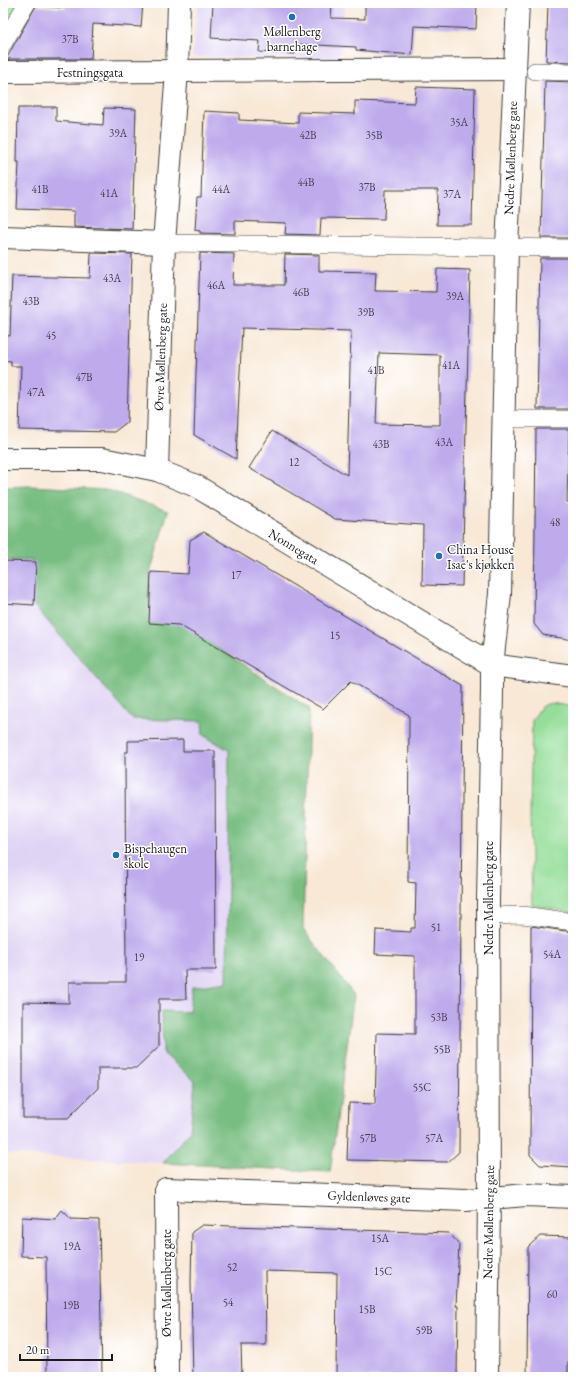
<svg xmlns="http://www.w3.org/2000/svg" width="576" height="1380" viewBox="0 0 576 1380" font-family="'EB Garamond',serif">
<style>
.built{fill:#e0d4f4}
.green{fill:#95de99;stroke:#587d5a}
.forest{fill:#78bd81;stroke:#4a6c4e}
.building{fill:#beabec;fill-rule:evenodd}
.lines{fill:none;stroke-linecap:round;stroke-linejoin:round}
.lane-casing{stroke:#3d3b38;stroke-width:18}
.street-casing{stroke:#3d3b38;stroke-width:24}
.secondary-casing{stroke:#3d3b38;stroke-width:24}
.lane{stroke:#fff;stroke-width:17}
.street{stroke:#fff;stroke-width:22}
.secondary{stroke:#fff;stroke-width:22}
.poi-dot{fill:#1f6fb2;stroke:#fff;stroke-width:1.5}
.labels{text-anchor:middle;stroke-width:3;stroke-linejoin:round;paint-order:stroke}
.number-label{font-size:11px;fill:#444050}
.poi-label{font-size:13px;fill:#1c1c1c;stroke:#fff;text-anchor:start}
.street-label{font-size:13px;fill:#1c1c1c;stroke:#fff}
</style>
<rect width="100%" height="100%" fill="#fff"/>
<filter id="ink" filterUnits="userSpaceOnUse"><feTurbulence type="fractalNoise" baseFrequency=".025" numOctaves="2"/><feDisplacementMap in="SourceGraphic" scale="8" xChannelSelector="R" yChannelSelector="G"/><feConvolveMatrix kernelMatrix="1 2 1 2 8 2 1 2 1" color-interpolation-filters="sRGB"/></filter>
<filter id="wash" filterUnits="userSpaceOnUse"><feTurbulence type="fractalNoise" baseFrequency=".012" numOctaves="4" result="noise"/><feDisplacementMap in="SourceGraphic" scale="16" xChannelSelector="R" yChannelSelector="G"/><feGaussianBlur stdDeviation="0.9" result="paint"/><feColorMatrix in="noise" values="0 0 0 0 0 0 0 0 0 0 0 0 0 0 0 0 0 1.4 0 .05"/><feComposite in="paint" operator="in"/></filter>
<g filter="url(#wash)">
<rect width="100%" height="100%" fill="#f8e8d5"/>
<g class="built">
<path d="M198 3H345L339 59 192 57Z"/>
<path d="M3 559 32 560 31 602 132 719 202 721 203 735 229 750 227 982 192 987 189 1012 162 1011 163 1053 195 1081 190 1131 163 1163 3 1154Z"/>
</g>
<g class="green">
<path d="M3 3H27L3 44Z"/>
<path d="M551 703 573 707V913L532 905 530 812 532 720 542 706Z"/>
</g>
<path class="forest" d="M30 486 108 490 168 511 150 573 149 599 172 604 179 622 309 708 303 929 354 995 330 1172 163 1163 190 1131 195 1081 163 1053 162 1011 189 1012 192 987 227 982 229 750 203 735 202 721 132 719 31 602 32 560 3 559V487Z"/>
<g id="blocks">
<g class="building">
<path d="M66 3H143L141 27 93 24 91 59H6L36 6 66 8Z"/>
<path d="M213 3H332L331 18 365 19V3H477L476 29 414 26 412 55 356 50V47L296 44 295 54 259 52 260 41 211 38Z"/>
<path d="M548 3H573V62L546 61Z"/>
<path d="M545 81 573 82V238H541Z"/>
<path d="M416 87 475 89 472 225H437L438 190H385L384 219 321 218 320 235 285 234 286 223 235 221V234L200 233V231L195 230 197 197H201L204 111 239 113V120L298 123V112L355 114V101L415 103Z"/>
<path d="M32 107H56V121L103 125 104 108 136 109 132 229 74 227V211L17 209 19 162H17L18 108H32Z"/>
<path d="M91 253 132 254 127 422 114 432 19 430 21 366H11V361L3 360V335L10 336 12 276 90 278Z"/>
<path d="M200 253 234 254 233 285H284L285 254 319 255V271L376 272 375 291 436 292 437 269 470 270 462 586 422 585 423 525 335 519 249 468 272 431 347 475 351 331 242 328 236 459 194 435ZM379 353 440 355V425L376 424Z"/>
<path d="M540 258H573V405L569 407V409H537Z"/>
<path d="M536 429H569L567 502H573L571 573H573V640L543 635 534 624Z"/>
<path d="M204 532 463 686 459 1152 448 1162 347 1160 349 1103 375 1104 377 1033 415 1034V956L375 954 376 930 411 932V928H415L416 883 408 882 409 715 351 681 323 709 179 625 149 623 151 572 188 574 190 540Z"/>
<path d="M3 561 36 562 34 605 3 603Z"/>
<path d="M183 740V751H215L216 970H185L186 999H159V1046L136 1068H98V1088L68 1118H23V1002L69 1003V982H126L125 752H128V741Z"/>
<path d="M531 926 573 932V1167L540 1165 530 1155Z"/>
<path d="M62 1210 71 1219 99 1220 102 1377H52V1375H47L46 1257 21 1256 22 1217 55 1219Z"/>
<path d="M202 1225 449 1233 459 1244 456 1306H458L457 1377H336L337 1273 265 1271 266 1345H241L242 1377H193L191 1282 192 1232Z"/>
<path d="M540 1236 573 1237V1362H568V1377H527L528 1247Z"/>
</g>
</g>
</g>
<g filter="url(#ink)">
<use href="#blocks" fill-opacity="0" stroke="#3d3b38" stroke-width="1"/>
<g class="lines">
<g class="lane-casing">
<g id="lane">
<path d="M3 44 27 3"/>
<path d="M535 71 573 72"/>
<path d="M164 243 573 248"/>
<path d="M502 419H573"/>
<path d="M488 916 523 915 573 922"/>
</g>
</g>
<g class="street-casing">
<g id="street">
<path d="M3 72 514 69"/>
<path d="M3 237 164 243"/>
<path d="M157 470 164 243 177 71 179 3"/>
<path d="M167 1377 166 1189 466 1200 526 1195 573 1197"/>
<path d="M487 1377 489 1198 488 901 492 690V665L500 594 507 247 518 3"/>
</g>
</g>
<g class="secondary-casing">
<path id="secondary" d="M3 459H102L157 470 196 486 492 665 573 676"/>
</g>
<use href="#lane" class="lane"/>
<use href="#street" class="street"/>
<use href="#secondary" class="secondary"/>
</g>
</g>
<g class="poi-dot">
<circle cx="292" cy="17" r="4"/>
<circle cx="439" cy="556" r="4"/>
<circle cx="116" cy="855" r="4"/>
</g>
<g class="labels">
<g class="number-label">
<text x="70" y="43">37B</text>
<text x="459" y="126">35A</text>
<text x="118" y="137">39A</text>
<text x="308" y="139">42B</text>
<text x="374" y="139">35B</text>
<text x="306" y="186">44B</text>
<text x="367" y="191">37B</text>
<text x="40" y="193">41B</text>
<text x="221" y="193">44A</text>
<text x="109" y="197">41A</text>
<text x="452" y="198">37A</text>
<text x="112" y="282">43A</text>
<text x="216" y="289">46A</text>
<text x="301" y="296">46B</text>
<text x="455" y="300">39A</text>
<text x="31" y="305">43B</text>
<text x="366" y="316">39B</text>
<text x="51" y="339">45</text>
<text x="451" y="369">41A</text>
<text x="376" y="374">41B</text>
<text x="84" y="381">47B</text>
<text x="36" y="396">47A</text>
<text x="444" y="446">43A</text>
<text x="381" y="448">43B</text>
<text x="294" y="466">12</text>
<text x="555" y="526">48</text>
<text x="236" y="579">17</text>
<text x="335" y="639">15</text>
<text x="436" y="931">51</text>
<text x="552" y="958">54A</text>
<text x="139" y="961">19</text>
<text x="439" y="1021">53B</text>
<text x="442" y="1053">55B</text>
<text x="422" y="1091">55C</text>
<text x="368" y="1142">57B</text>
<text x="434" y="1142">57A</text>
<text x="380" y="1242">15A</text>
<text x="72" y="1250">19A</text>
<text x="232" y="1271">52</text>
<text x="383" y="1275">15C</text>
<text x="552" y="1298">60</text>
<text x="228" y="1306">54</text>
<text x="71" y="1309">19B</text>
<text x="367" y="1313">15B</text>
<text x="424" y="1334">59B</text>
</g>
<g class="poi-label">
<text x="292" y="36" text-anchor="middle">Møllenberg<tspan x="292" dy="15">barnehage</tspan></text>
<text x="447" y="554">China House<tspan x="447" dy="15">Isae's kjøkken</tspan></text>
<text x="124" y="853">Bispehaugen<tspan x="124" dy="15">skole</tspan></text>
</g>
<g class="street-label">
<text x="90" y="77">Festningsgata</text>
<text transform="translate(510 158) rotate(-88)" y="5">Nedre Møllenberg gate</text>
<text transform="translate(160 357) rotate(-88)" y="5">Øvre Møllenberg gate</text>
<text transform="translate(294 546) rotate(31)" y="5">Nonnegata</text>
<text transform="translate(488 898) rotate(-90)" y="5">Nedre Møllenberg gate</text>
<text transform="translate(369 1196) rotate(2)" y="5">Gyldenløves gate</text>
<text transform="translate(488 1222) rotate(-89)" y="5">Nedre Møllenberg gate</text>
<text transform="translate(166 1283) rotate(-90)" y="5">Øvre Møllenberg gate</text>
</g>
</g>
<rect width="576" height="1380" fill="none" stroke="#fff" stroke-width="16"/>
<path d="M20 1354v6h92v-6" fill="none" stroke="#1c1c1c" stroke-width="2"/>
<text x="26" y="1354" font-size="12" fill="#1c1c1c" stroke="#ffffff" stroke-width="3" paint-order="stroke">20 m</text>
</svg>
